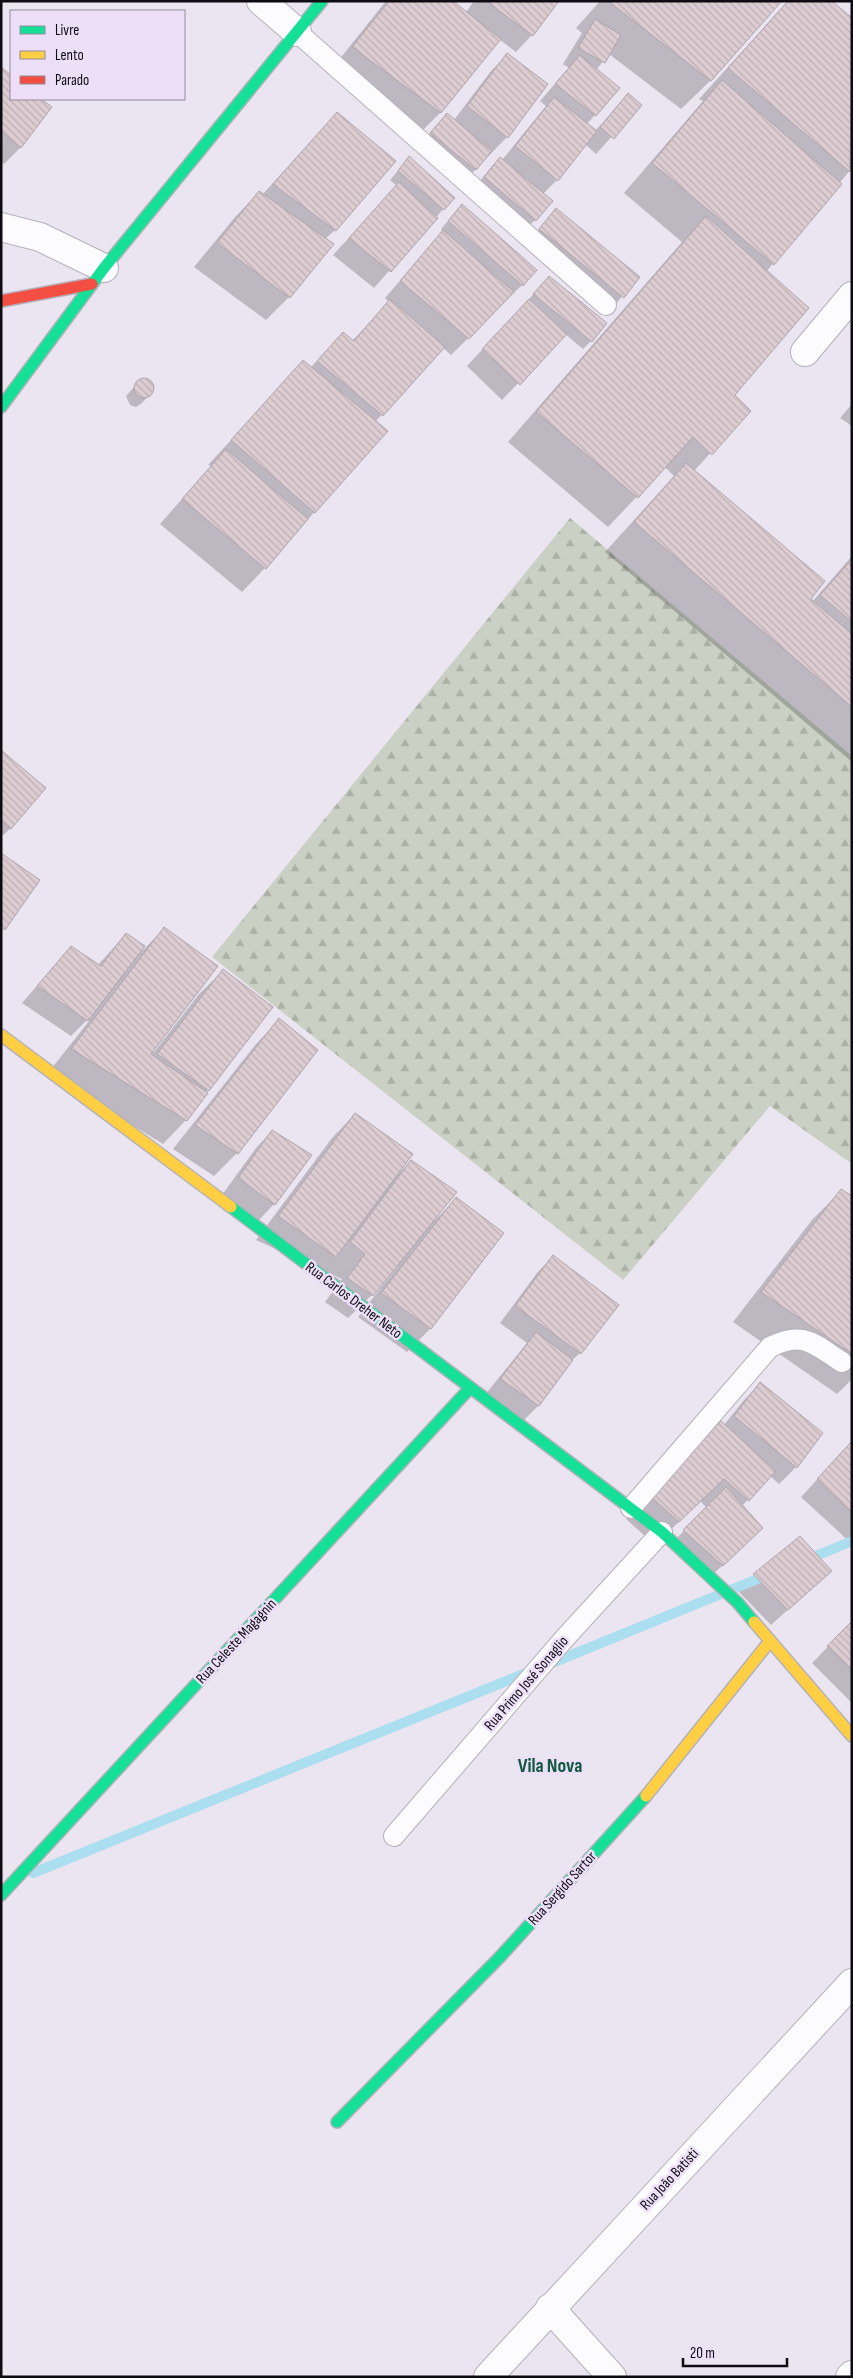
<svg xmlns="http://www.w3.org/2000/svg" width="853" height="2378" viewBox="0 0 853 2378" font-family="'Sofia Sans Condensed',sans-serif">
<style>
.forest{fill:url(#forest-firs)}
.shadow{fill:#0003}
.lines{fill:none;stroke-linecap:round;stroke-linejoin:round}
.stream{stroke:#abdeee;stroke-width:10}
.building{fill:url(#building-back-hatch);stroke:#aea6ab}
.lane-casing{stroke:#b5b0b9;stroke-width:22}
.street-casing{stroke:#b5b0b9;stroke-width:30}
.fast-casing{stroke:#b5b0b9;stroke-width:14}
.slow-casing{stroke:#b5b0b9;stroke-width:14}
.jam-casing{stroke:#b5b0b9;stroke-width:14}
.lane{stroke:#fcfbfd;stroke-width:20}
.street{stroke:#fcfbfd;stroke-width:28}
.fast{stroke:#16e098;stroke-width:11}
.slow{stroke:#ffcf43;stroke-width:11}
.jam{stroke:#f24e42;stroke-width:11}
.labels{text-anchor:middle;stroke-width:5;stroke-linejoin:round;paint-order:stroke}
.street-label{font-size:15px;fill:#0f0b12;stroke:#ecdff7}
.district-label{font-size:20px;font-weight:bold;fill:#0f573e;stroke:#ecdff7}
</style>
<defs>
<pattern id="forest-firs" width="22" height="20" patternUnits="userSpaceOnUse" patternTransform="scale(1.25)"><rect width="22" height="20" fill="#cad0c3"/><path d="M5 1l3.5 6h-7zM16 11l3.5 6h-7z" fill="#acb1a6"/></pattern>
<pattern id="building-back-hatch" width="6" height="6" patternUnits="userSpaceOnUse" patternTransform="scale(1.25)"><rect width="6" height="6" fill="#ddcdd2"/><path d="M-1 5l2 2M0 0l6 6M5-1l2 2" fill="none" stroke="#bcafb3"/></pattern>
</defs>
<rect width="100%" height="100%" fill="#ebe5f1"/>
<path class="forest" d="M570 518 852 756V1164L770 1106 623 1280 212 957Z"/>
<g class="shadow">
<path d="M386 1H451L466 12 474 1H557L532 35 516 52 499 39 441 112 417 136 330 71Z"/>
<path d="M600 1H780L711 80 681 109 609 54 596 70 619 88 587 124 595 131 628 95 640 105 596 154 585 144 557 180 543 194 535 220 527 228 476 186 492 166 500 158 502 160 546 106 540 101 569 68 563 64 582 33 576 28Z"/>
<path d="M788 1 852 19V168L766 272 733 395 749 411 694 471 812 602 852 556V762L605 552 674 476 665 467 608 527 508 442 682 242 624 193 703 101 699 99Z"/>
<path d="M508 54 507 137 467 178 423 142 447 114 454 120 491 71Z"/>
<path d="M1 68 11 76V99H39L50 107 20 148 4 164 1 162Z"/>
<path d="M337 113 335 230 325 239 289 297 266 320 194 267 236 216 259 192 262 195Z"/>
<path d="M409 158 453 198 374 288 333 255 397 186 390 180Z"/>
<path d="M462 205 522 285 451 355 443 348 375 422 386 431 265 568 242 592 160 524 211 466 208 465 303 362 310 368 343 334 352 341 389 302 385 298 443 231 441 229Z"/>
<path d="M556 210 638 277 615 305 531 238Z"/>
<path d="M541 286 591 341 583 349 565 334 502 400 467 366Z"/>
<path d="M141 379H147L152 383 154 389 142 403 136 407 130 405 126 396Z"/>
<path d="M852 404V426L840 418Z"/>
<path d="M1 751 11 828 1 837Z"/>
<path d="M164 929 152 1051 154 1052 199 994 223 971 208 1090 186 1120 163 1144 48 1073 89 1021 87 1020 71 1036 22 1003 71 947 98 965 126 934 140 953Z"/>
<path d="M279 1020 237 1153 214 1176 173 1149 256 1044Z"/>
<path d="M355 1114 399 1173 411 1161 435 1220 456 1199 502 1233 430 1329 407 1352 358 1317 397 1267 395 1266 372 1295 348 1318 325 1302 342 1279 256 1240 332 1138Z"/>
<path d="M272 1131 310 1156 274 1204 258 1221 222 1195 256 1148Z"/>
<path d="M841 1191 852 1198V1379L837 1394 733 1322 812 1220Z"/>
<path d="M553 1256 580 1353 567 1365 538 1406 522 1422 484 1396 527 1343 500 1323 537 1273Z"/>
<path d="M761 1383 821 1434 796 1467 779 1484 770 1476 742 1506 745 1544 706 1581 668 1547 707 1508 700 1501 655 1545 626 1519 724 1425 744 1400Z"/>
<path d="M852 1442V1544L801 1497Z"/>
<path d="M831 1571 771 1625 738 1591 754 1575Z"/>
<path d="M852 1622V1703L812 1663Z"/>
</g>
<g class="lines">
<g class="stream">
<path d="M806 1560 852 1541"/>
<path d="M547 1665 770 1574"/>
<path d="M33 1873 531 1671"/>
</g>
</g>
<g class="building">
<path d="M389 1H453L501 39 441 113 352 47Z"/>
<path d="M486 1H559L533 36Z"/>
<path d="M608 1H782L711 81Z"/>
<path d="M788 1H832L852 18 850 172 728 68Z"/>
<path d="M595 19 621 35 605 63 578 48Z"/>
<path d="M507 53 548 84 508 138 467 106Z"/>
<path d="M580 55 620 88 596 116 555 84Z"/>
<path d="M1 67 11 75V99H41L52 107 21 148 1 131Z"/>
<path d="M722 80 842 184 774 265 652 163Z"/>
<path d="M628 93 642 105 614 139 600 127Z"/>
<path d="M554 97 597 131 558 181 515 146Z"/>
<path d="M337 112 396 161 336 231 273 184Z"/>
<path d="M447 113 492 151 476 170 430 133Z"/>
<path d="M409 156 455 198 444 210 398 171Z"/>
<path d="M500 157 553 201 536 221 484 177Z"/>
<path d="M399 182 438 218 391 272 349 238Z"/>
<path d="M259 191 334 244 290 298 217 243Z"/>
<path d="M462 204 537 270 523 286 448 221Z"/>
<path d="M556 208 640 277 624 298 539 229Z"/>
<path d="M706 216 809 308 735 395 751 411 712 455 693 437 638 498 536 412Z"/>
<path d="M443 230 514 292 469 339 400 281Z"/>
<path d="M549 276 607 323 592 342 533 294Z"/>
<path d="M390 299 445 347 383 416 317 361 343 332 354 341Z"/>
<path d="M529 299 567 334 520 385 482 349Z"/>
<path d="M303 360 388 431 315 513 231 440Z"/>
<circle cx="144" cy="388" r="10"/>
<path d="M226 449 308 519 266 569 182 499Z"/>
<path d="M686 463 825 581 811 599 852 634V707L634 522Z"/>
<path d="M852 559V622L820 595Z"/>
<path d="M1 750 46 788 11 829 1 820Z"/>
<path d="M1 853 40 880 5 930 1 927Z"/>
<path d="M164 927 218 966 151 1054 208 1093 187 1121 71 1049Z"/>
<path d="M126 933 145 946 88 1021 37 986 71 946 101 966Z"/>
<path d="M223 969 273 1007 209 1091 157 1054Z"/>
<path d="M279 1018 318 1050 238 1154 195 1125Z"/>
<path d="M355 1113 413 1154 336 1257 278 1216Z"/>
<path d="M272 1130 312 1155 275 1205 238 1178Z"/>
<path d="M411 1160 457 1192 373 1296 347 1278 365 1254 350 1242Z"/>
<path d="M841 1189 852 1196V1354L761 1292Z"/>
<path d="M456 1197 504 1233 431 1329 381 1293Z"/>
<path d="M553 1255 619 1305 581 1354 515 1306Z"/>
<path d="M536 1332 573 1360 539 1406 500 1379Z"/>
<path d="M760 1382 823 1433 797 1468 734 1416Z"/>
<path d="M721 1421 776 1471 749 1501 724 1479 679 1522 649 1495Z"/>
<path d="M852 1441V1513L817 1479Z"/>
<path d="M726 1487 763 1528 723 1566 683 1530Z"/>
<path d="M800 1536 832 1571 788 1610 753 1574Z"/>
<path d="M852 1621V1670L827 1646Z"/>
</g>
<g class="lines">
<g class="lane-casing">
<g id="lane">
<path d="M297 32 606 305"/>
<path d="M631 1508 770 1347C803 1330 814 1344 842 1362"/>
<path d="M394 1836 564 1639 662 1532"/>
</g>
</g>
<g class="street-casing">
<g id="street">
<path d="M261 1 297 32"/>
<path d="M1 227 40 237 104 268"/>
<path d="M805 352 852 296"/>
<path d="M550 2308 612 2377"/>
<path d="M488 2377 852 1983"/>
<path d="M850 2377 852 2375"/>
</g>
</g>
<g class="fast-casing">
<g id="fast">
<path d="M1 407 104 268 322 1"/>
<path d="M231 1207 662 1532 738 1603 754 1622"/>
<path d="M1 1895 470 1388"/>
<path d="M337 2122 499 1958 646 1796"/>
</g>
</g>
<g class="slow-casing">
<g id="slow">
<path d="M1 1035 231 1207"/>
<path d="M754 1622 852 1736"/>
<path d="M646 1796 770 1641"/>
</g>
</g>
<g class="jam-casing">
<path id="jam" d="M1 301 92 284"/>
</g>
<use href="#lane" class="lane"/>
<use href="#street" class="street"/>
<use href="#fast" class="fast"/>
<use href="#slow" class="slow"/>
<use href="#jam" class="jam"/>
</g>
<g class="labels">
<g class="street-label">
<text transform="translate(354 1300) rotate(37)" y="5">Rua Carlos Dreher Neto</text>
<text transform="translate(236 1641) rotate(-47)" y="5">Rua Celeste Magagnin</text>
<text transform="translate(526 1683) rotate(-49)" y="5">Rua Primo José Sonaglio</text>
<text transform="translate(562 1888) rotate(-48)" y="5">Rua Sergido Sartor</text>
<text transform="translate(669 2179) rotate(-47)" y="5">Rua João Batisti</text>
</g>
<g class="district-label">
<text x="550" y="1772">Vila Nova</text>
</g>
</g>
<rect width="853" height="2378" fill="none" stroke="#0f0b12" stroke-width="5"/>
<rect x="10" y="10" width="175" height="90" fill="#ecdff7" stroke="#948a9b"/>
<rect x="20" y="26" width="25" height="8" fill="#16e098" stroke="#948a9b"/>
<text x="55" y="35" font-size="15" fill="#0f0b12">Livre</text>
<rect x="20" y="51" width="25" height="8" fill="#ffcf43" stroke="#948a9b"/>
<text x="55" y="60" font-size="15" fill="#0f0b12">Lento</text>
<rect x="20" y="76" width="25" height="8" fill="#f24e42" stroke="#948a9b"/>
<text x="55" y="85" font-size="15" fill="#0f0b12">Parado</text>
<path d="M683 2358v8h104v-8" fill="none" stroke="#0f0b12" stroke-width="2.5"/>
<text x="690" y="2358" font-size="15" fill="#0f0b12" stroke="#ecdff7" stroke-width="4" paint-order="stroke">20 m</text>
</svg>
